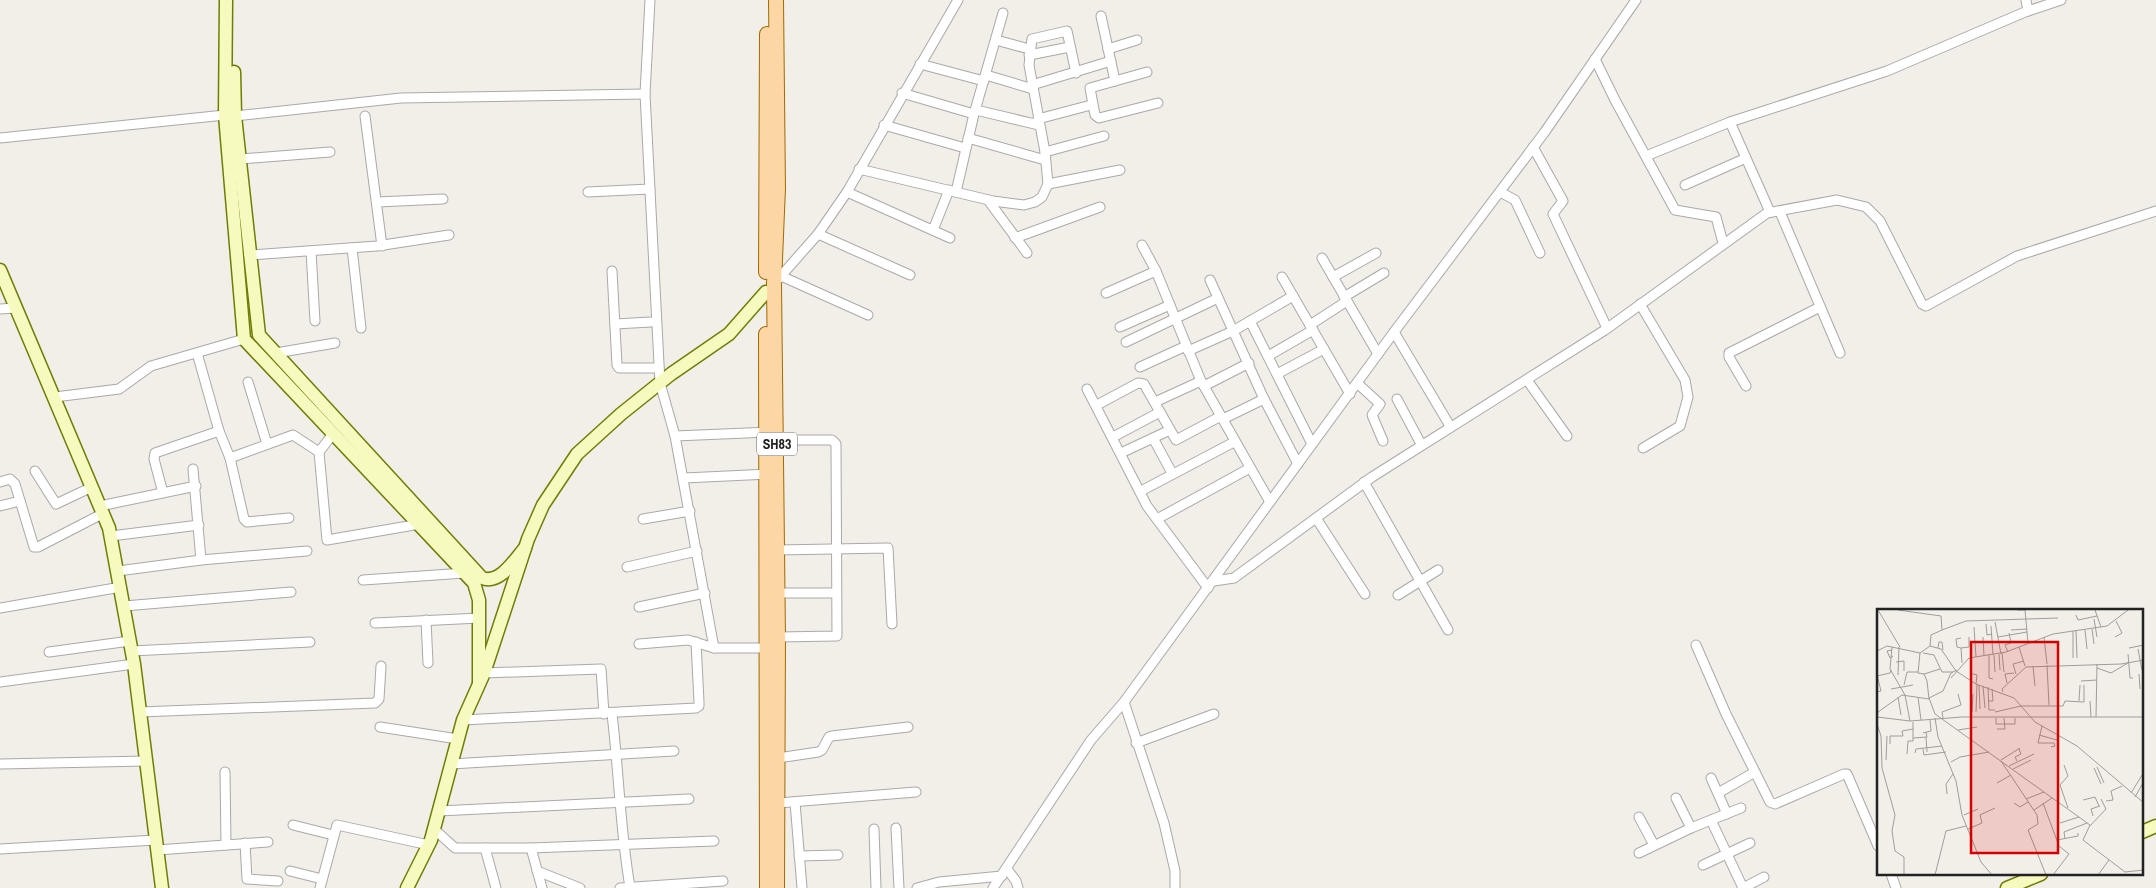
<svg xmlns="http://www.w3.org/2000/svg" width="2156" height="888" viewBox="0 0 2156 888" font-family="'Archivo Narrow',sans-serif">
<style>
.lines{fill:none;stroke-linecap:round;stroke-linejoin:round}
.street-casing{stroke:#a9a9a9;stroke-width:11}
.secondary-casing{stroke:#707d05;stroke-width:15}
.primary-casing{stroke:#a06b00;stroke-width:16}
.street{stroke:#fff;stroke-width:9}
.secondary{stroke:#f7fabf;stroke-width:12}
.primary{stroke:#fcd6a4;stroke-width:14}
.labels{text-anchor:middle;stroke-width:4;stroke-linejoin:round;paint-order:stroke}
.shield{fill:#fff;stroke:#646464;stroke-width:1}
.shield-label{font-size:14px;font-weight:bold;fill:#222}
.inset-road{fill:none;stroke:#9f9d99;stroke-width:1}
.view{fill:#d40000;fill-opacity:0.15;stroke:#d40000;stroke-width:2.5}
.inset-edge{fill:none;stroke:#222;stroke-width:2.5}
</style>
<rect width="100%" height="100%" fill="#f2efe9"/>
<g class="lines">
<g class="street-casing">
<g id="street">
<path d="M650 0 645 94 660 383 675 436 714 648"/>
<path d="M2026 0 2028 11"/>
<path d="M1101 16 1115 81"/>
<path d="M996 40 1029 49"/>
<path d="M1108 49 1137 40"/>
<path d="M1029 55 1070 47"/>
<path d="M1595 59 1615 100 1675 210 1716 217 1723 243"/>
<path d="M920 64 984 81"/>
<path d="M1147 72 1090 88 1095 115 1099 118 1158 103"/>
<path d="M986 75 1033 89"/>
<path d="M1032 85 1111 61"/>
<path d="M902 93 974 114"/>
<path d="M976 110 1039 125"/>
<path d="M235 116 401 98 645 94"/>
<path d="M365 116 382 246"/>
<path d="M1038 119 1091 105"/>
<path d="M1730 122 1770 212"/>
<path d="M884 125 965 148"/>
<path d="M0 138 225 115"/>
<path d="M968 138 1045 160"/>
<path d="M1533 147 1563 201 1553 214 1607 328"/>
<path d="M1045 152 1104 136"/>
<path d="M1646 156 1730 122 1887 71 2025 12 2061 0"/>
<path d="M240 159 330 152"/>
<path d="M859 169 993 201 1024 205 1035 202 1042 197 1048 184 1045 152 1029 65 1032 39 1067 31 1076 73"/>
<path d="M1048 184 1120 170"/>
<path d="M1685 185 1746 158"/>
<path d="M588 192 650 189"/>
<path d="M847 192 950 238"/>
<path d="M956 192 974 114 1003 13"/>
<path d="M1500 192 1515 200 1540 253"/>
<path d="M988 200 1027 253"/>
<path d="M377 202 443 199"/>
<path d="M1780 212 1840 353"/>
<path d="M933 230 949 190"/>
<path d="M818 234 910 275"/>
<path d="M1015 238 1100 207"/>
<path d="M1142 245 1156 271 1201 381 1270 502"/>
<path d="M352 248 361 328"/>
<path d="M311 251 315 321"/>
<path d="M249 255 377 246 449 235"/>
<path d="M1322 258 1378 354"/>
<path d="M612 271 617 365 619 368H659"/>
<path d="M781 276 868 315"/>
<path d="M1282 277 1350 394"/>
<path d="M1333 277 1376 253"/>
<path d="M1210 280 1264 399 1298 464"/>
<path d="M773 285 818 234 847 192 958 0"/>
<path d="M1106 293 1156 271"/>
<path d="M1344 297 1384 273"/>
<path d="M1640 304 1685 380 1688 397 1680 426 1643 448"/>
<path d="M0 309 15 308"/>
<path d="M1250 321 1312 444"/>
<path d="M615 324 651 322"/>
<path d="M1310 325 1347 301"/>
<path d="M1120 327 1170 305"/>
<path d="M1394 332 1450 426"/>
<path d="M1126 342 1218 298"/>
<path d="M1188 351 1233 331 1293 296"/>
<path d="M197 353 219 431 230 458 293 435 319 452 332 435"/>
<path d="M276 353 335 343"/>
<path d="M1268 356 1313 330"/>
<path d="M1140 367 1186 346"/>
<path d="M1277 374 1324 349"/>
<path d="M1527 380 1567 436"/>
<path d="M248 382 267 444"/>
<path d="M1357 383 1380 404 1372 415 1383 441"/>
<path d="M1204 386 1249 363"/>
<path d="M1746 386 1729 357V353L1820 307"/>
<path d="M1087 389 1147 506 1208 588"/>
<path d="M55 397 119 389 151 366 244 339"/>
<path d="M1397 399 1421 444"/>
<path d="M1155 402 1201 381"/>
<path d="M1097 405 1138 383 1144 384 1176 440 1221 416"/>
<path d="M1223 419 1264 399"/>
<path d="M675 436 767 432"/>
<path d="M1113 437 1160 412"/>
<path d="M1153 438 1172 473"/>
<path d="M777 440H832L836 444 837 636 778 637"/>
<path d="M319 452 327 540 420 524"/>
<path d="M1121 453 1170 430"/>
<path d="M230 458 244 519 247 522 289 518"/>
<path d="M193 469 201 560"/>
<path d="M35 471 56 504 92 487"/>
<path d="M684 478 767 474"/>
<path d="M0 482 10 479 15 484 34 547H38L102 514"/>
<path d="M1364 482 1448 630"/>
<path d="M1141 491 1234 442"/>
<path d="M163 493 154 459 155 453 219 431"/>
<path d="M0 506 20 501"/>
<path d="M100 506 196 486"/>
<path d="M1316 518 1365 594"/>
<path d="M643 519 690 511"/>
<path d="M1157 519 1250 468"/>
<path d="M111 536 199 525"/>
<path d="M777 550 888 548 892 624"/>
<path d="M627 567 697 551"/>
<path d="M118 571 201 560 307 551"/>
<path d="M363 580 465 573"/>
<path d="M1214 581 1234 578 1372 477 1605 330 1767 213 1837 200 1866 207 1880 221 1922 304 1926 306 2017 256 2156 211"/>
<path d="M777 593H836"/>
<path d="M1398 595 1438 570"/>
<path d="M124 606 291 592"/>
<path d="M639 607 705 593"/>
<path d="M0 608 121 587"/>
<path d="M426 620 428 663"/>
<path d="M375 623 480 618"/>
<path d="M639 644 688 640 714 648H766"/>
<path d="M1696 645 1726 714 1770 802 1775 804 1844 774H1847L1878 846"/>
<path d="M132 651 310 642"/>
<path d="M49 652 130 641"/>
<path d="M484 673 601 669 604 714"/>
<path d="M0 682 134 664"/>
<path d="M1124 702 1164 823 1175 871V888"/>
<path d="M140 712 375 703 379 699 381 666"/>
<path d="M612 714C619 772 620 830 630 887"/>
<path d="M463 720 696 708 699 706V702L696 642"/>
<path d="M380 727 458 739"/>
<path d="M1136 743 1214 714"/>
<path d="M778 758 818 752 822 750 829 737 832 736 908 727"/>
<path d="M0 764 146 761"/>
<path d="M451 764 674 751"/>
<path d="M225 772 226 845"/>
<path d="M1711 778 1727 814"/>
<path d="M1718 793 1755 772"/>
<path d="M1676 798 1691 828"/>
<path d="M795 802 802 888"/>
<path d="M778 803 916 792"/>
<path d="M439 811 689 799"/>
<path d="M1639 817 1654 845"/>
<path d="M1711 820 1743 888 1764 877"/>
<path d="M293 825 333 835"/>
<path d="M896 828 899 888"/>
<path d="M434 829 455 848H531L714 841"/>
<path d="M874 829 876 888"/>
<path d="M245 843 247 879 278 881"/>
<path d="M485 848 496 888"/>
<path d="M531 848 542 888"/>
<path d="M0 849 156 840"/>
<path d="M157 850 268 842"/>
<path d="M1639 853 1691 828 1741 808"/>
<path d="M799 856 838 855"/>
<path d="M1703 865 1750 843"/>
<path d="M1007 869 1016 881 1018 888"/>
<path d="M290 871 322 879"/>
<path d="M537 871 580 888"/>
<path d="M1891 874 1896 888"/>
<path d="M320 888 337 825 429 845"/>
<path d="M620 888 723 881"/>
<path d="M917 888 939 882 1002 876"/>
<path d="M993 888 1091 740 1124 702 1394 332 1544 133 1636 0"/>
</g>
</g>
<g class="secondary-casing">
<g id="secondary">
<path d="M226 0 225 115 244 339 474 583 479 600V683"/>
<path d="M234 72 235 116 259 335 482 578C500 585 515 559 525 548"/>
<path d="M0 270 109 528 134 664 162 888"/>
<path d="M2142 832 2156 826"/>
<path d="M407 888 431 840 463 720 484 673 528 539 543 505 577 454 621 414 671 374 729 334 766 292"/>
<path d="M2007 888 2041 874"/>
</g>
</g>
<g class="primary-casing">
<g id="primary">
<path d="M776 0 778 188 774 283 778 637 777 888"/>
<path d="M766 272 767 34"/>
<path d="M766 334 767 888"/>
</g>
</g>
<use href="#street" class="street"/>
<use href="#secondary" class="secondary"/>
<use href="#primary" class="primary"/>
</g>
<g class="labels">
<rect class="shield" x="757" y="432.5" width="40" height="23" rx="4"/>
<g class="shield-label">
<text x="777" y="449">SH83</text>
</g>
</g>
<g transform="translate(1877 609)">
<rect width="266" height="266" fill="#f2efe9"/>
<path class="inset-road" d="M1 1 23 38M21 1 64 7 65 21 54 26 53 37M140 1H148L151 34M218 1 224 18M199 6 201 11 220 7M217 10 220 28M118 13 124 45M109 15 110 26 115 25M114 17 116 46M97 18 99 48M215 20 217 35M65 21 89 12 181 9M134 21 150 20M199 21 200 49M208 21 210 40M196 22V49M106 28 107 47M121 28 150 23M167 28 170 55M238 28 245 24 239 12M15 38 13 60 28 86 33 112M142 38 148 57M61 39 62 33H65L66 41M84 39 80 38 79 30 84 29M252 39 267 36M261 40 265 61M15 41 10 42 13 49 16 47M0 42 10 37 43 44 53 37 64 40 79 62 99 75 137 89 158 113 200 137 267 194M131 43 128 36 134 34 132 24M46 44 57 46 65 63H76M125 44 127 63M122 45 123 61M251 45 253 69H256M112 46V69L116 70M117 46 118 63M19 53 27 52V62M85 54 84 39 92 38V28M170 56 172 96M156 57 158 77M220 59 234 64 251 54M80 61 74 64 66 82 52 89 58 105 213 216 206 231 248 263 267 261M93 64 100 66 99 75M47 65 63 60M139 65 136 55 147 52M262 65 263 80M0 66 4 82 0 83M21 66 22 38M0 67 13 64 14 61M74 69 92 49 129 43 176 25 230 17 251 1M204 72 220 71M130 74 128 65 137 64M27 76 30 63H41M102 76 103 100M106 77 108 99M111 78 112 101H118M14 80 36 76M126 83 125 80 149 58 244 55 267 51M21 88 24 106M41 88 44 111M111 92H116L115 80M202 92 203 76M213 92 214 108M95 103 96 85M99 103 100 75M118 103 144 97H186L188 92 207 93V76M0 108 33 112 85 108H267M219 108 220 55M0 109 1 103 25 86 52 90 50 72 47 65 41 64 43 44M58 109 61 128 79 172 85 206 104 253 115 266M66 109 65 103 84 96 81 85M119 109V115H138V109M0 115 4 127 5 159 18 206 15 222 18 242 27 248V266M165 117 161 134H177L178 137 174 138M120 120H128L127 109M81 121 100 118M46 124 54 122 53 111M162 126 180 131M49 128 50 143M36 129 50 128 49 123M13 135V127H26L25 122 36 120V113M46 140 47 146 69 143M38 144 39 140 65 137M30 145 31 132H36V120M9 151 10 127M124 151 143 139M124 152 160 206 161 215 151 221 169 266M140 152 138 148 144 145 142 140M74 153 83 148 112 143M187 156 191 167 183 176 191 199M132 157 157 145M220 158 227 174M217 159 224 175M136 160 154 151M120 174 134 166M254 184 267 163M70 185 69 175 76 165M258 188 267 172M149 190 167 183M206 191 218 188 222 197M229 192 236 191 234 182 245 177M137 194 143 198 151 193M166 194 182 237 192 245 176 266M157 201 175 189M87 206 101 200M216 207 214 200 223 197M183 214 202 208M213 217 229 200 224 190M91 220 105 214 103 206 118 199M188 230 187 223 210 214M180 231 201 227V224M58 266 69 222 89 217M221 266 232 251"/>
<path class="view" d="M94 33H181V244H94Z"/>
<rect width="266" height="266" class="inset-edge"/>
</g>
</svg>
